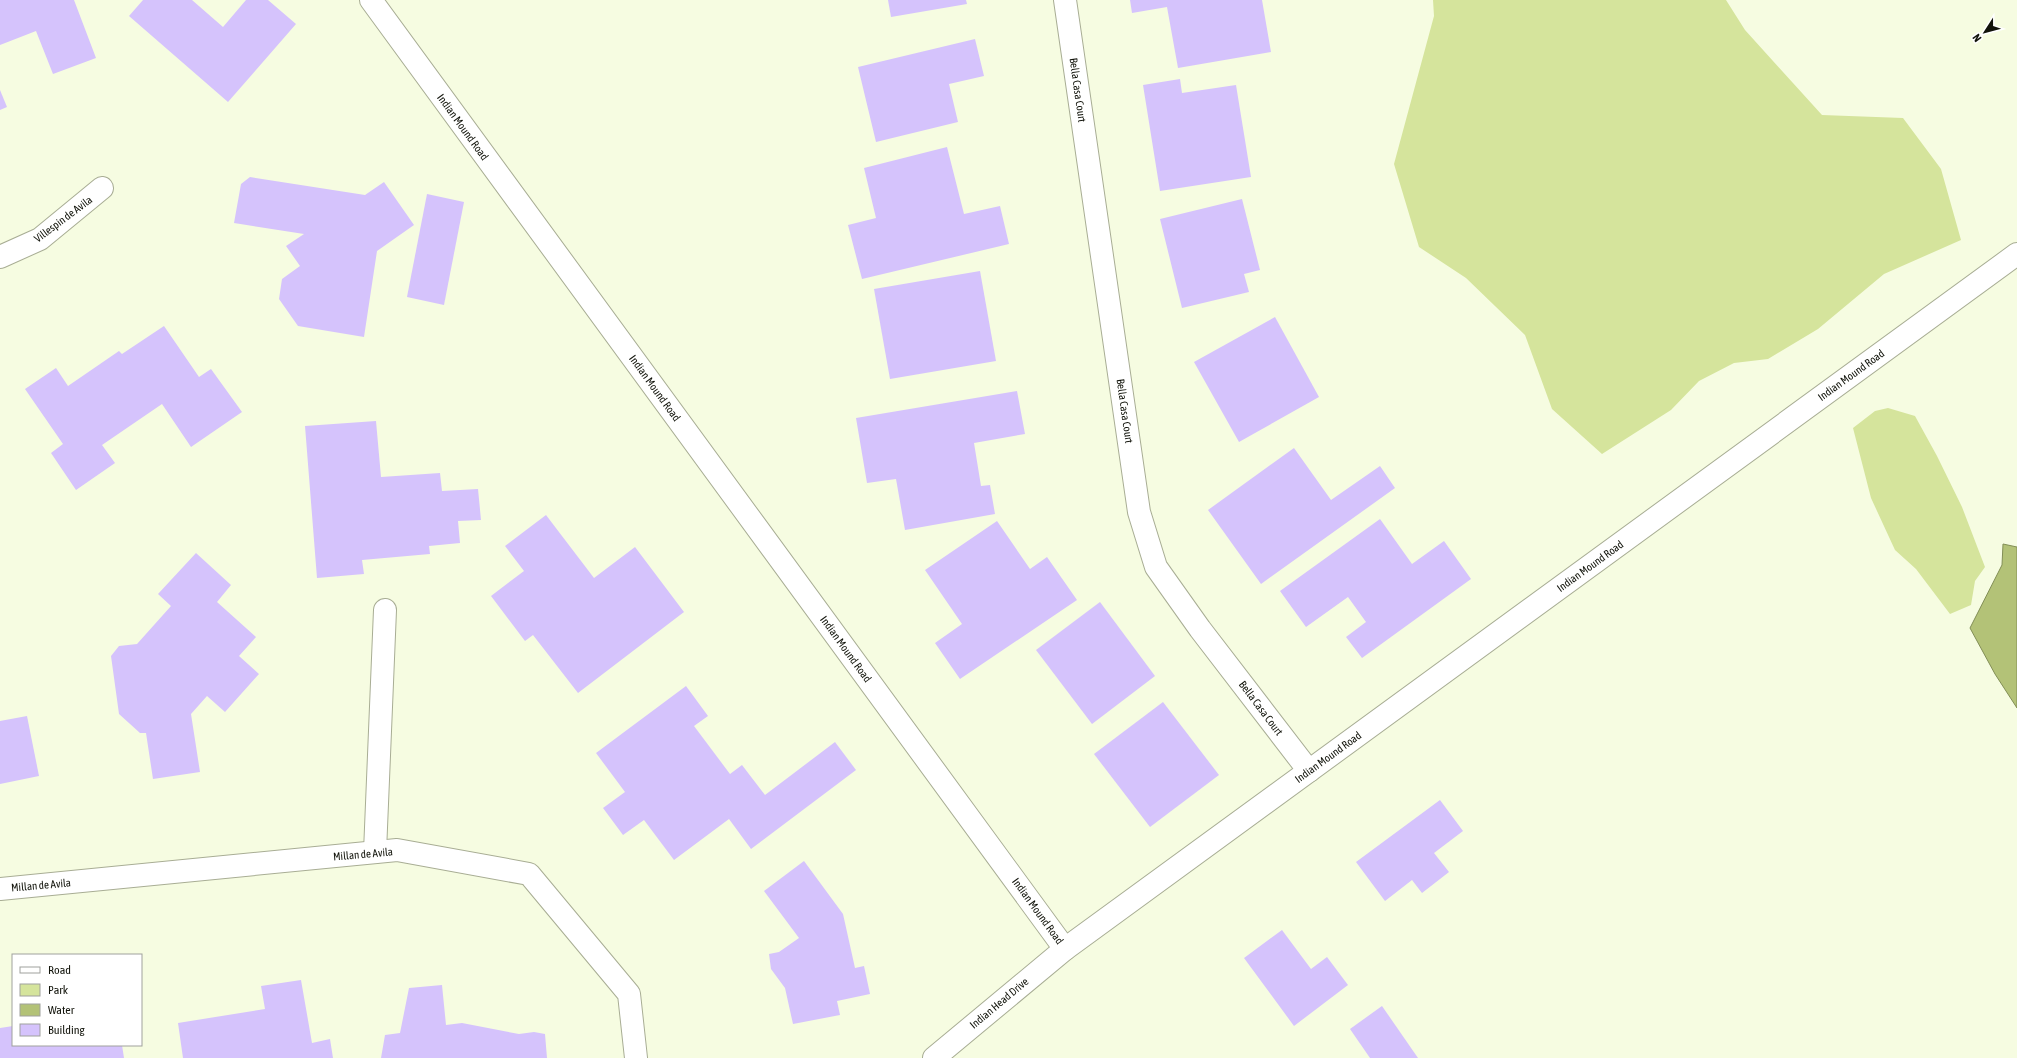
<svg xmlns="http://www.w3.org/2000/svg" width="2017" height="1058" viewBox="0 0 2017 1058" font-family="'Asap Condensed',sans-serif">
<style>
.green{fill:#d5e49c}
.water{fill:#b3c277;stroke:#828e56}
.building{fill:#d5c3fc}
.lines{fill:none;stroke-linecap:round;stroke-linejoin:round}
.minor-casing{stroke:#a8ad94;stroke-width:24}
.minor{stroke:#fff;stroke-width:22}
.labels{text-anchor:middle;stroke-width:4;stroke-linejoin:round;paint-order:stroke}
.street-label{font-size:11px;fill:#11130a;stroke:#fff}
</style>
<rect width="100%" height="100%" fill="#f6fce1"/>
<g class="green">
<path d="M1433 0H1726L1745 30 1822 115 1903 118 1941 169 1961 240 1884 274 1818 329 1768 359 1734 363 1699 381 1671 410 1602 454 1552 409 1525 335 1466 278 1419 247 1394 164 1434 16Z"/>
<path d="M1888 408 1915 416 1937 456 1962 507 1985 567 1975 581 1971 605 1950 614 1916 569 1895 550 1871 498 1853 428 1875 411Z"/>
</g>
<path class="water" d="M2003 544 2017 547V708L1995 674 1970 628 2002 565Z"/>
<g class="building">
<path d="M0 0H74L96 58 53 74 36 31 0 45Z"/>
<path d="M143 0H192L223 27 246 0H268L296 24 228 102 129 16Z"/>
<path d="M888 0H966L967 4 891 17Z"/>
<path d="M1130 0H1262L1271 52 1178 68 1167 7 1132 13Z"/>
<path d="M975 39 984 76 949 84 958 122 876 142 858 67Z"/>
<path d="M1180 79 1182 93 1236 85 1251 177 1160 191 1143 85Z"/>
<path d="M0 90 7 107 0 110Z"/>
<path d="M947 147 964 214 1000 206 1009 244 862 279 848 225 876 218 864 168Z"/>
<path d="M250 177 365 195 384 182 414 225 377 251 364 337 298 326 279 299 282 279 300 266 286 246 304 234 234 223 241 184Z"/>
<path d="M427 194 464 202 444 305 407 297Z"/>
<path d="M1242 199 1260 270 1244 274 1249 292 1182 308 1160 219Z"/>
<path d="M980 271 996 361 890 379 874 289Z"/>
<path d="M1275 317 1319 397 1239 442 1194 362Z"/>
<path d="M164 326 199 377 211 369 242 412 191 447 162 404 102 445 115 463 76 490 51 453 63 444 25 389 56 368 68 386 119 351 122 354Z"/>
<path d="M1017 391 1025 434 974 443 981 486 990 485 995 514 905 530 896 479 867 483 856 418Z"/>
<path d="M376 421 381 477 440 473 442 491 478 489 481 520 458 521 460 543 429 546 430 554 362 560 364 574 317 578 305 426Z"/>
<path d="M1294 448 1331 500 1380 466 1395 488 1261 584 1208 510Z"/>
<path d="M546 515 594 578 635 547 684 612 578 693 533 635 525 641 491 596 524 571 505 546Z"/>
<path d="M1380 519 1412 564 1444 541 1471 579 1362 658 1346 637 1366 622 1348 597 1306 627 1280 591Z"/>
<path d="M997 521 1030 569 1047 557 1077 600 960 679 935 643 962 624 925 570Z"/>
<path d="M196 553 231 585 217 602 256 637 239 656 259 674 225 712 207 696 191 714 200 772 153 779 146 733H140L119 714 111 656 119 646 137 644 171 606 158 594Z"/>
<path d="M1100 602 1155 676 1092 724 1036 650Z"/>
<path d="M686 686 708 716 694 726 730 774 742 765 765 795 835 742 856 770 751 849 729 819 674 860 644 820 623 835 603 808 625 792 596 753Z"/>
<path d="M1163 702 1219 775 1150 827 1094 754Z"/>
<path d="M27 716 39 776 0 784V721Z"/>
<path d="M1440 800 1463 831 1434 853 1449 872 1422 893 1412 880 1385 901 1356 862Z"/>
<path d="M804 861 843 914 855 968 864 966 870 994 837 1001 840 1015 793 1024 785 988 771 969 769 954 779 952 799 938 764 891Z"/>
<path d="M1282 930 1311 969 1327 957 1348 985 1294 1026 1244 958Z"/>
<path d="M301 980 312 1043 330 1039 333 1058H183L178 1023 265 1009 261 986Z"/>
<path d="M442 985 446 1025 462 1023 519 1034 534 1032 545 1034 547 1058H381L385 1035 400 1033 409 988Z"/>
<path d="M1382 1006 1418 1058H1370L1350 1029Z"/>
<path d="M13 1026V1045H122L124 1058H0V1028Z"/>
</g>
<g class="lines">
<g class="minor-casing">
<g id="minor">
<path d="M371 0 1065 949"/>
<path d="M1065 0 1139 512 1156 567 1200 629 1309 771"/>
<path d="M0 257 40 239 102 188"/>
<path d="M375 852 385 610"/>
<path d="M0 889 397 850 529 874 629 994 636 1058"/>
<path d="M934 1058 1065 949 2017 254"/>
</g>
</g>
<use href="#minor" class="minor"/>
</g>
<g class="labels">
<g class="street-label">
<text transform="translate(1078 90) rotate(82)" y="4">Bella Casa Court</text>
<text transform="translate(463 127) rotate(54)" y="4">Indian Mound Road</text>
<text transform="translate(63 219) rotate(-37)" y="4">Villespin de Avila</text>
<text transform="translate(1851 375) rotate(-36)" y="4">Indian Mound Road</text>
<text transform="translate(655 388) rotate(54)" y="4">Indian Mound Road</text>
<text transform="translate(1125 411) rotate(82)" y="4">Bella Casa Court</text>
<text transform="translate(1590 566) rotate(-36)" y="4">Indian Mound Road</text>
<text transform="translate(846 649) rotate(54)" y="4">Indian Mound Road</text>
<text transform="translate(1261 708) rotate(53)" y="4">Bella Casa Court</text>
<text transform="translate(1328 757) rotate(-36)" y="4">Indian Mound Road</text>
<text transform="translate(363 854) rotate(-5)" y="4">Millan de Avila</text>
<text transform="translate(41 885) rotate(-5)" y="4">Millan de Avila</text>
<text transform="translate(1038 911) rotate(54)" y="4">Indian Mound Road</text>
<text transform="translate(999 1003) rotate(-40)" y="4">Indian Head Drive</text>
</g>
</g>
<rect x="12" y="954" width="130" height="92" fill="#ffffff" stroke="#a0a19d"/>
<rect x="20" y="967" width="20" height="6" fill="#ffffff" stroke="#a0a19d"/>
<text x="48" y="974" font-size="12" fill="#11130a">Road</text>
<rect x="20" y="984" width="20" height="12" fill="#d5e49c" stroke="#a0a19d"/>
<text x="48" y="994" font-size="12" fill="#11130a">Park</text>
<rect x="20" y="1004" width="20" height="12" fill="#b3c277" stroke="#a0a19d"/>
<text x="48" y="1014" font-size="12" fill="#11130a">Water</text>
<rect x="20" y="1024" width="20" height="12" fill="#d5c3fc" stroke="#a0a19d"/>
<text x="48" y="1034" font-size="12" fill="#11130a">Building</text>
<g transform="translate(1985 32) rotate(234)" stroke="#ffffff" stroke-width="3" paint-order="stroke">
<path d="M0-3L7 15L0 10L-7 15Z" fill="#11130a"/>
<text y="-6" font-size="11" font-weight="bold" text-anchor="middle" fill="#11130a">N</text>
</g>
</svg>
